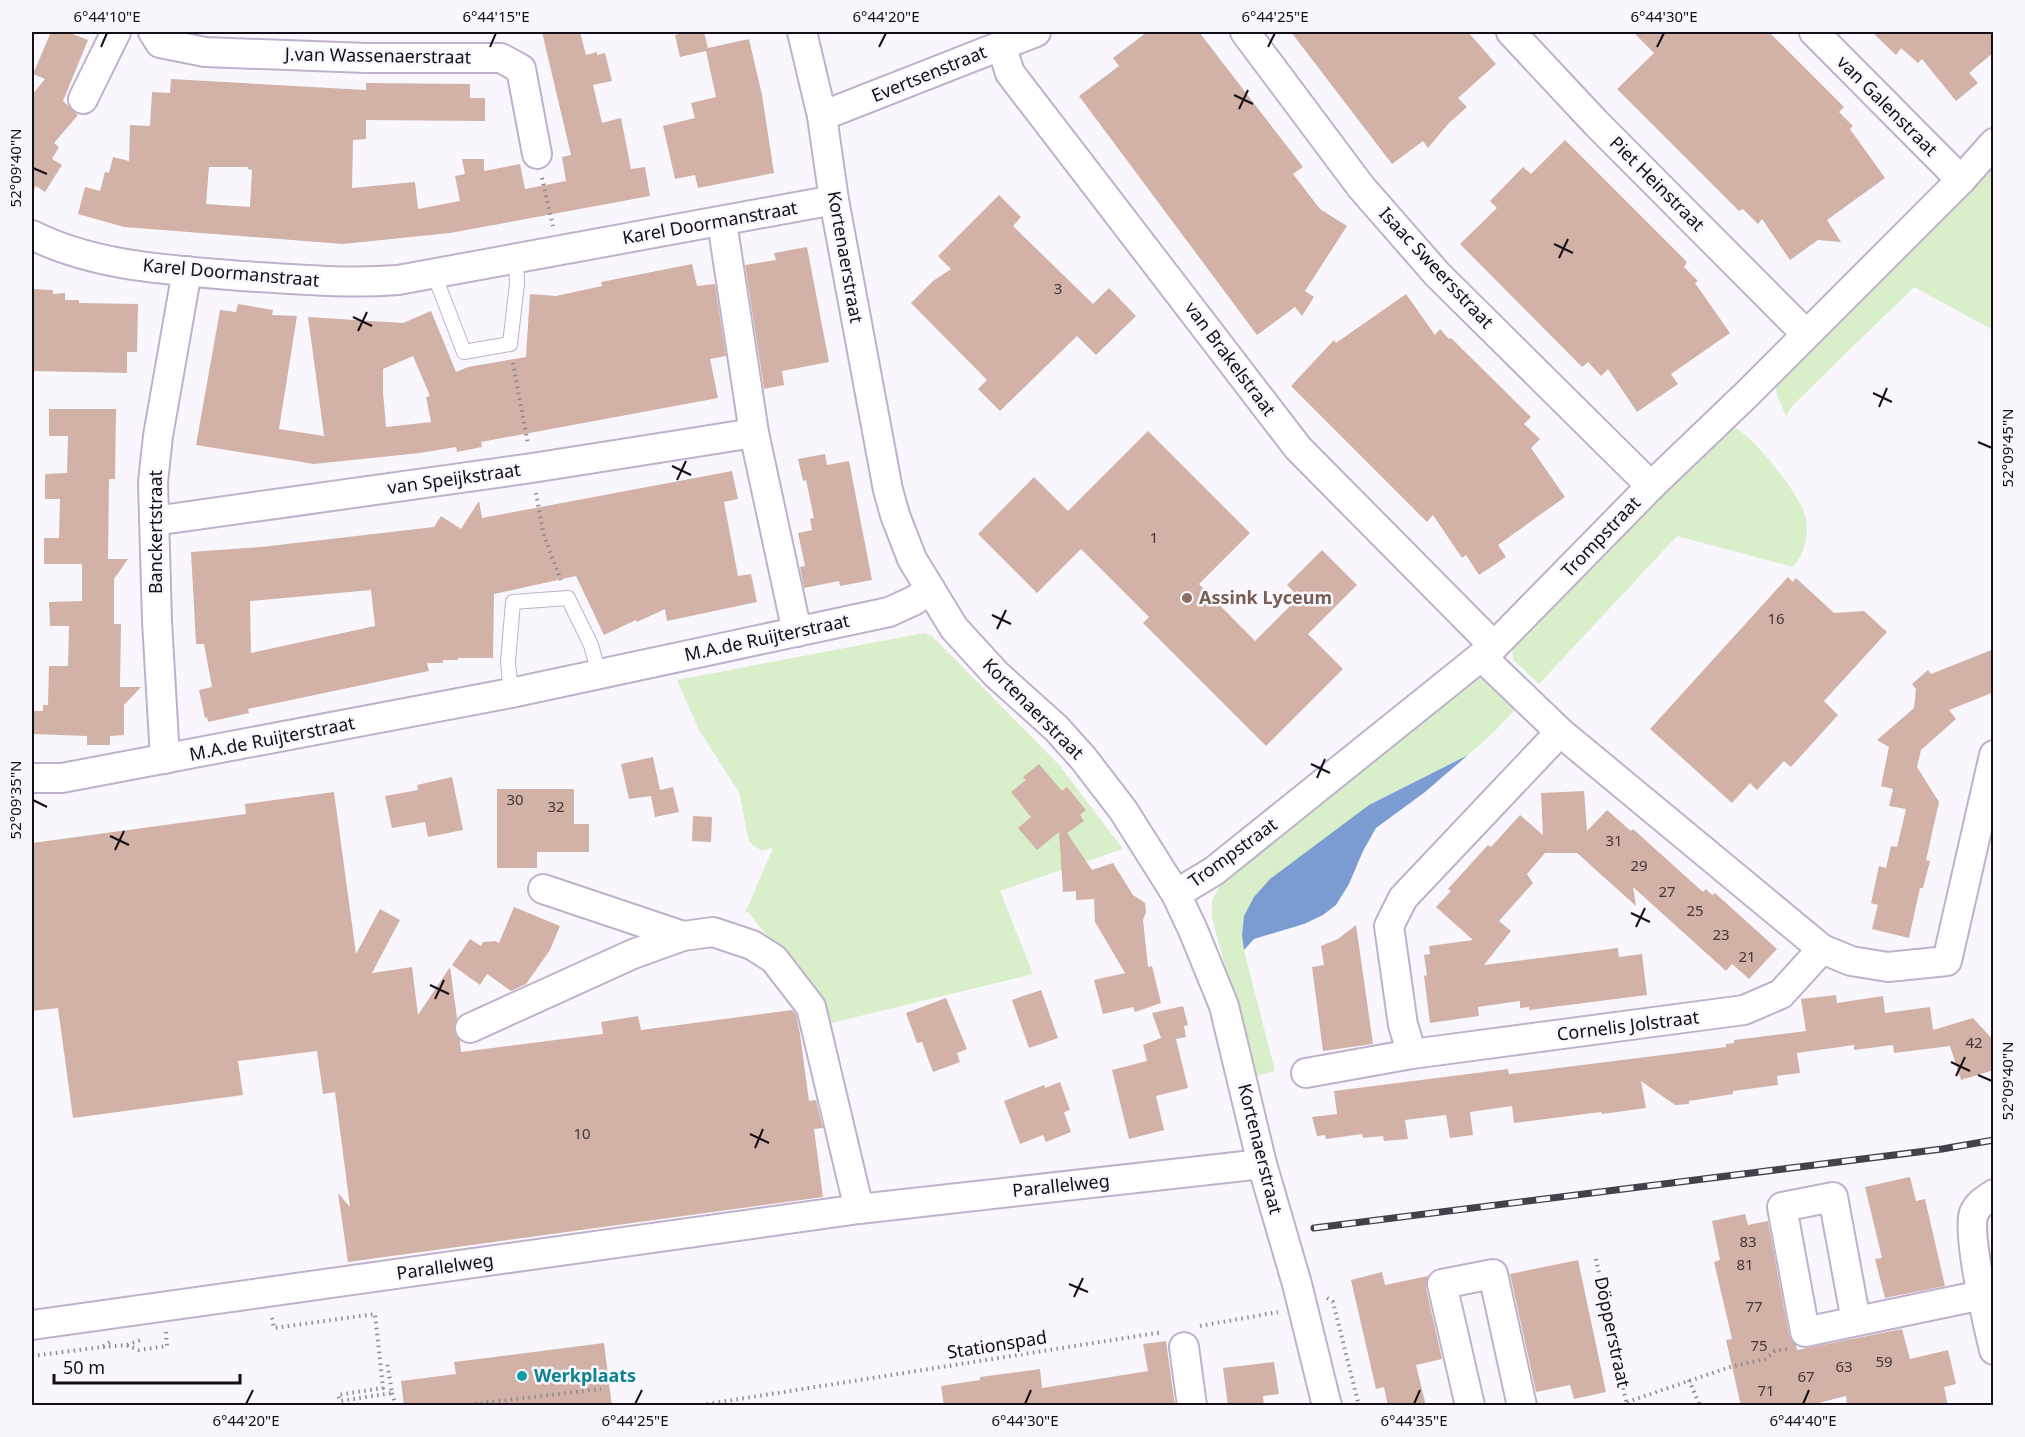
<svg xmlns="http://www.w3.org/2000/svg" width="2025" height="1437" viewBox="0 0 2025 1437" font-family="'Noto Sans',sans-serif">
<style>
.green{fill:#d8efca}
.water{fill:#7a9cd1}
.building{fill:#d2b1a6;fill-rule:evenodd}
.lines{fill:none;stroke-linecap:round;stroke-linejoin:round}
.lane-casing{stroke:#bfb1cd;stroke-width:16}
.street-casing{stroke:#bfb1cd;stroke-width:32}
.path{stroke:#8d8991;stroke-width:4;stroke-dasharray:1.5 4.5;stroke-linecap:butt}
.lane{stroke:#fff;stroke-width:14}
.street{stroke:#fff;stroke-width:28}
.rail-casing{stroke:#45414a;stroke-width:7}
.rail{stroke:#f9f7fd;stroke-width:4.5;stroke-dasharray:14;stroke-linecap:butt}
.ticks{fill:none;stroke:#130e18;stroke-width:2}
.education-dot{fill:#8d6e63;stroke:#f9f7fd;stroke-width:2}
.culture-dot{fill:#0f9aa8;stroke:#f9f7fd;stroke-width:2}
.labels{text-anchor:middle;stroke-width:5;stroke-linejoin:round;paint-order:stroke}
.number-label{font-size:15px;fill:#43373c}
.street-label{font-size:18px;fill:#130e18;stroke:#f9f7fd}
.education-label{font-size:18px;font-weight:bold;fill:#785e54;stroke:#f9f7fd;text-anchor:start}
.culture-label{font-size:18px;font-weight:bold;fill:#0d838f;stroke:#f9f7fd;text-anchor:start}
.neatline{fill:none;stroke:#130e18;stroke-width:2}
.ticks-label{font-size:15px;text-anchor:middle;fill:#130e18}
</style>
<rect width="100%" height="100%" fill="#f9f7fd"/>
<g class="green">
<path d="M1993 153V330L1914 287 1793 405 1786 416 1777 396 1775 376Z"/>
<path d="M1727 424C1732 427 1739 429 1743 433 1763 450 1793 487 1803 510 1811 528 1806 553 1793 567L1677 536 1539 684 1513 660 1512 647Z"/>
<path d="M924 633 932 636 1059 765 1123 849 1000 891 1033 974 827 1024 806 984 748 912 745 913 773 848 762 851 749 842 739 792 699 730 677 680Z"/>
<path d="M1477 675H1484L1522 702 1493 733 1468 755 1369 805 1244 916 1242 935 1244 950 1275 1071 1253 1077 1212 917V900L1221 884 1287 825Z"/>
</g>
<path class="water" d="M1468 755 1425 792 1376 828 1363 851 1349 884 1336 905 1323 915 1304 924 1254 939 1244 950 1242 935 1244 916 1254 897 1270 879 1369 805Z"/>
<g class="building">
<path d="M51 32H67L88 40 63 101 78 115 54 143 59 147 52 159 62 165 45 192 36 186 32 193V95L45 79 33 74Z"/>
<path d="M542 32H580L586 55 597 52V55L605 53 612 81 593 85 602 123 621 118 631 169 645 167 650 196 450 233 343 244 124 227 78 214 85 187 100 191 105 172 109 173 113 157 129 161 130 125 150 126 152 92 170 93 171 79 366 90V83L470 84V98H485V121L366 120V139L353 140 352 188 415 182 418 209 460 201 455 176 465 174 462 159H484V171L520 164 525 189 566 181 562 157 571 155ZM209 167H248V169L252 170 250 207 206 204Z"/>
<path d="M688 32H704L708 48 749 39 762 95 774 173 698 188 695 175 675 179 663 126 695 118 691 103 716 97 706 51 680 57 675 35Z"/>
<path d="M1147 32H1199L1303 167 1293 174 1320 209 1347 226 1305 291 1314 297 1302 316 1295 307 1257 335 1079 96 1119 66 1113 58Z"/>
<path d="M1291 32H1468L1496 64 1458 98 1467 107 1448 124 1428 148 1423 141 1392 164Z"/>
<path d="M1633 32H1769L1844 107 1839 112 1853 126 1850 129 1885 178 1827 220 1841 242 1818 240 1790 260 1762 219 1758 224 1743 209 1739 211 1617 89 1654 53Z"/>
<path d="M1872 32H1994V52L1969 73 1978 83 1956 101 1922 59 1918 63 1901 48 1896 55Z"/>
<path d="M1565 140 1687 262 1684 267 1698 281 1695 283 1730 333 1671 374 1678 384 1637 412 1608 369 1601 376 1588 362 1582 367 1460 244 1497 208 1490 201 1523 167 1531 174Z"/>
<path d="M999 195 1021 217 1013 226 1093 304 1109 288 1136 316 1096 355 1077 336 1000 411 978 389 987 380 911 303 933 281 951 269 938 256Z"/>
<path d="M807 247 829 362 782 371 784 385 764 389 745 265 776 260 774 253Z"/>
<path d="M692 264 697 286 715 284 726 356 710 359 718 398 481 442 482 447 457 452 456 447 420 453 314 464 196 445 220 310 236 312 238 304 273 310 272 315 297 316 279 429 324 436 308 317 403 323 431 311 456 372 468 367 526 357 530 294 556 296 602 286 601 282ZM413 356 430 396 426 397 431 422 386 427 383 392V369Z"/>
<path d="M32 289 53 290V294L65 293V300H79V303L138 304 137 352H127V373L32 371Z"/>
<path d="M1406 294 1435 335 1440 329 1449 339 1451 338 1531 417 1524 424 1540 439 1531 448 1565 497 1498 545 1506 557 1479 575 1466 555 1462 558 1433 515 1427 522 1291 386 1334 340 1336 343Z"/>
<path d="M49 409H116L115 479H109L108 559H128L114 579V624H121L120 687H141L124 705V735L110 736V745H87V736L32 734V711H43V705H48L49 666H68L69 626H50L49 602 82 601V564H44V538H59L60 499H45V474L67 473 68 436H49Z"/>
<path d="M1148 431 1250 533 1199 584 1255 641 1299 597 1287 585 1322 550 1357 585 1308 634 1343 669 1266 746 1143 623 1149 617 1081 549 1037 593 978 534 1034 477 1068 511Z"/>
<path d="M825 454 827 465 849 461 872 580 840 586 839 581 804 588 800 567 805 566 798 533 812 530 810 519 814 518 806 480 803 481 798 459Z"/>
<path d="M732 471 738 499 724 502 738 576 751 574 757 602 667 621 665 609 637 622 636 620 604 635 576 576 494 594 493 658H458V660H443V663H427L429 671 248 709 249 713 208 722 207 717 205 718 199 690 212 687 204 644H196L191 552 261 547 434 527 441 516 461 529 479 501 482 518ZM371 590 375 626 251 653 250 601Z"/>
<path d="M1788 577 1793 582 1796 578 1834 613 1864 611 1887 632 1824 701 1838 715 1791 767 1784 761 1757 790 1750 783 1732 803 1650 729Z"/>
<path d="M1994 649V692L1949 710 1956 719 1921 750 1917 767 1939 802 1926 860 1930 861 1923 888H1920L1909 938 1872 929 1878 905 1871 903 1879 866 1886 868 1891 846 1897 847 1906 809 1889 806 1893 789 1881 786 1889 747 1877 740 1914 708 1916 689 1912 684 1928 670 1931 674Z"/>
<path d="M653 757 660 790 673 787 679 812 655 817 651 796 629 799 621 764Z"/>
<path d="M1039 764 1062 791 1067 787 1086 810 1080 815 1084 821 1067 833 1092 870 1113 863 1133 895 1145 903 1146 912 1143 920 1148 967 1152 966 1161 1003 1135 1012 1133 1007 1103 1014 1094 980 1125 973 1095 922 1094 899 1076 900V891L1063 892 1059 832 1037 850 1018 828 1031 817 1011 792 1026 780 1023 777Z"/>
<path d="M452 777 463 830 428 837 425 822 392 828 385 796 418 790 417 785Z"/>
<path d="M497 789H574V824H589V852H537V868H497Z"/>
<path d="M1584 791 1587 831 1607 810 1631 831 1633 829 1703 892 1706 889 1712 895 1715 893 1777 949 1749 979 1732 964 1726 971 1633 887 1636 906 1577 853H1545L1527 874 1533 883 1499 921 1511 931 1484 965 1618 948 1619 957 1642 954 1647 995 1529 1010V1007L1520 1008V1001L1478 1007 1479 1016 1430 1023 1424 976 1427 975 1424 955 1430 954 1429 946 1473 940 1436 907 1451 891 1448 889 1488 845 1491 847 1520 815 1543 835 1541 793Z"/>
<path d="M334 792 356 954 380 909 400 920 372 973 412 967 418 1015 450 967 457 1018 454 1027 455 1034 460 1041 461 1052 603 1034 601 1022 638 1016 641 1030 792 1010 796 1014 800 1034 809 1101 816 1100 823 1128 814 1129 823 1197 348 1262 338 1193 350 1207 335 1092 323 1094 317 1051 238 1061 243 1095 73 1118 58 1008 32 1011V843L246 814 245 804Z"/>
<path d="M693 816 712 817 711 842 692 841Z"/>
<path d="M514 907 560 926 550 950 526 984 511 991 487 974 480 985 452 965 470 939 481 946 483 942 495 941 499 943Z"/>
<path d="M1356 925 1373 1044 1323 1051 1312 967 1324 965 1321 946 1338 939Z"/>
<path d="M1041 990 1058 1038 1029 1048 1012 1000Z"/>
<path d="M1836 995 1837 1003 1883 996 1885 1013 1930 1007 1933 1030 1973 1018 1994 1041V1070L1961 1080 1950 1046 1894 1053 1893 1045 1854 1050V1045L1797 1053 1800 1073 1777 1076 1778 1085 1733 1091V1094L1689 1101V1104L1675 1105 1641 1081 1646 1108 1602 1114 1601 1112 1514 1123 1512 1106 1470 1112 1473 1135 1450 1138 1446 1115 1405 1120 1408 1139 1384 1141 1383 1136 1363 1138 1362 1134 1326 1139 1325 1135 1317 1136 1312 1117 1337 1114 1334 1091 1508 1069 1509 1074 1726 1047V1044L1734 1043V1040L1806 1031 1801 999Z"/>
<path d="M946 998 967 1049 957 1053 960 1062 933 1072 922 1042 917 1043 906 1013Z"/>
<path d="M1183 1006 1188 1025 1184 1026 1186 1037 1176 1039 1188 1088 1156 1096 1164 1130 1129 1139 1112 1070 1147 1061 1143 1045 1161 1038 1152 1013Z"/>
<path d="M1060 1082 1070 1110 1064 1112 1071 1132 1046 1142 1043 1135 1020 1144 1004 1101 1044 1085 1045 1088Z"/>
<path d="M1910 1177 1916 1201 1925 1199 1945 1286 1885 1298 1875 1259 1882 1258 1865 1187Z"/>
<path d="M1745 1214 1748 1225 1768 1221 1789 1335 1796 1345 1797 1350 1902 1329 1910 1359 1948 1350 1956 1384 1944 1387 1948 1406H1847L1846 1396 1807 1406H1741L1726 1340 1732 1339 1714 1262 1720 1260 1712 1221Z"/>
<path d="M1578 1260 1606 1392 1574 1399 1570 1385 1536 1392 1510 1274Z"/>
<path d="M1382 1272 1385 1285 1428 1276 1426 1288 1442 1359 1416 1365 1426 1406H1388L1384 1387 1376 1389 1351 1280Z"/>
<path d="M1166 1341 1175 1406H944L941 1386 980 1380V1377L1040 1369 1042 1388 1148 1371 1143 1344Z"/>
<path d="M604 1343 612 1406H404L401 1381 456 1374 454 1362Z"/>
<path d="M1274 1362 1279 1394 1263 1396 1264 1406H1228L1223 1368Z"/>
</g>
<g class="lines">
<g class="lane-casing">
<g id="lane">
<path d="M434 274 464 352 510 344 517 284 516 258"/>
<path d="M511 693 508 662 513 602 568 598 591 645 599 674"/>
</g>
</g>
<g class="street-casing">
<g id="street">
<path d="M153 32 160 43 205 52 366 58H501L521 69 537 154"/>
<path d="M802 32 822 116 834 200 888 490 895 515 912 559 954 628 996 674 1056 728 1083 758 1123 810 1176 894 1193 930 1224 1006 1262 1164 1297 1284 1327 1406"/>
<path d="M1245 32 1361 187 1437 274 1651 486"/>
<path d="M1511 32 1596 123 1806 334"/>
<path d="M1814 32 1961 180"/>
<path d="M1001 45 1010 73 1298 448 1494 646"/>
<path d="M83 99 116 32"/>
<path d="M822 116 1036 32"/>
<path d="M722 222 754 433 797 632"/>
<path d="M32 235C96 267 171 270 242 276 294 279 345 284 398 280L834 200"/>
<path d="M154 521 532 468 754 433"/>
<path d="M1482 657 1560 732 1822 949 1851 961 1888 967 1947 961 1994 755"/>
<path d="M165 759 157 621 153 482 158 436 187 271"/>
<path d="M32 778H62L511 693 889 612 913 601 931 590"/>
<path d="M543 889 683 936"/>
<path d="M1176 894 1214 871 1494 646 1651 486 1746 395 1961 180 1994 143"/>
<path d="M470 1028 633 954 683 936 713 932 752 945 774 959 811 1007 859 1209"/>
<path d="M1412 1054 1403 1025 1389 926 1403 898 1560 732"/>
<path d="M1306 1073 1412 1054 1744 1010 1781 994 1822 949"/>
<path d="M1994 1194C1985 1200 1978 1204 1974 1213 1966 1233 1988 1325 1994 1350"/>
<path d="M1856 1321 1833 1197 1782 1207 1805 1332 1982 1295"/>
<path d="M32 1325 859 1209 1262 1164"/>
<path d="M1184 1347 1192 1406"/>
<path d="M1470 1406 1442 1284 1493 1274 1522 1406"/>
</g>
</g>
<g class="path">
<path d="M542 178 553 226"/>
<path d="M513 363 528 444"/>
<path d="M536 493 544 536 561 580"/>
<path d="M1596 1259 1627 1406"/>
<path d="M1327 1298 1333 1302 1359 1406"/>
<path d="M272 1318 274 1328 375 1314 383 1388 338 1395 340 1401 392 1393 387 1362"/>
<path d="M1200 1326 1278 1312"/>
<path d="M127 1345 141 1340"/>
<path d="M103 1347 126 1345 139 1350 167 1346 166 1332"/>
<path d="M32 1356 102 1347 110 1342"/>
<path d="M1689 1380 1700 1406"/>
<path d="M392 1393 396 1406"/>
<path d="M1627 1402 1730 1367 1765 1359 1775 1351 1787 1349"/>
<path d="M457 1406 601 1389"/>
<path d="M695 1406 1163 1332"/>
<path d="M1987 1406 1994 1404"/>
</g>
<use href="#lane" class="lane"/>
<use href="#street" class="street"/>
<g class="rail-casing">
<path id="rail" d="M1314 1228 1942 1149 1994 1140"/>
</g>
<use href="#rail" class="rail"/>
</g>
<path class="ticks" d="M101 47 107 33M490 47 496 33M879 47 886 33M1268 47 1275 33M1657 47 1664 33M1234 95 1253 104M1239 109 1248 90M33 168 47 174M1554 244 1573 253M1559 258 1568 239M353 317 372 326M358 331 367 312M1873 393 1892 402M1879 407 1887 388M1978 442 1992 448M672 466 691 475M677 480 686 461M992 615 1011 624M997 629 1006 610M1311 764 1330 773M1317 778 1325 759M33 800 47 807M110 836 129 845M115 850 124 831M1631 913 1650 922M1636 927 1645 908M430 985 449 994M435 999 444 980M1951 1062 1970 1071M1978 1075 1992 1081M1956 1076 1965 1057M750 1134 769 1143M755 1148 763 1129M1069 1284 1088 1292M1074 1297 1083 1278M246 1404 253 1390M635 1404 642 1390M1025 1404 1031 1390M1414 1404 1420 1390M1803 1404 1809 1390"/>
<circle class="education-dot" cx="1187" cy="598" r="6"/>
<circle class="culture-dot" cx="522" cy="1376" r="6"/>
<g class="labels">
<g class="number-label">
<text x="1058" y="294">3</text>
<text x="1154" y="543">1</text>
<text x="1776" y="624">16</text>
<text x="515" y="805">30</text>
<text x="556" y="812">32</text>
<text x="1614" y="846">31</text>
<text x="1639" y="871">29</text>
<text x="1667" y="897">27</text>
<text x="1695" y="916">25</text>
<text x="1721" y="940">23</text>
<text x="1747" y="962">21</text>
<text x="1974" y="1048">42</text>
<text x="582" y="1139">10</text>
<text x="1748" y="1247">83</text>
<text x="1745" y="1270">81</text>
<text x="1754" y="1312">77</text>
<text x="1759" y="1351">75</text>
<text x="1884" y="1367">59</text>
<text x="1844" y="1372">63</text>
<text x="1806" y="1382">67</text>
<text x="1766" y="1396">71</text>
</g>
<g class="street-label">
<text transform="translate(378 56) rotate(1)" y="6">J.van Wassenaerstraat</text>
<text transform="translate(929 74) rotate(-22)" y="6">Evertsenstraat</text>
<text transform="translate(1887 106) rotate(45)" y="6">van Galenstraat</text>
<text transform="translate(1657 184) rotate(45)" y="6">Piet Heinstraat</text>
<text transform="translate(710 223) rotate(-10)" y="6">Karel Doormanstraat</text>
<text transform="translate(845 257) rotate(80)" y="6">Kortenaerstraat</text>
<text transform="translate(1436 268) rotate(47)" y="6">Isaac Sweersstraat</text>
<text transform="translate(231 273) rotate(5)" y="6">Karel Doormanstraat</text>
<text transform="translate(1230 359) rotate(53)" y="6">van Brakelstraat</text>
<text transform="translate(454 479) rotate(-8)" y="6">van Speijkstraat</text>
<text transform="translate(156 532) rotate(-90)" y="6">Banckertstraat</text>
<text transform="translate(1601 537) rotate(-46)" y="6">Trompstraat</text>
<text transform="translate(767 638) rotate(-12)" y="6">M.A.de Ruijterstraat</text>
<text transform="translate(1033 709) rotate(45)" y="6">Kortenaerstraat</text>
<text transform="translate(272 739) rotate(-11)" y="6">M.A.de Ruijterstraat</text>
<text transform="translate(1233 853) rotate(-36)" y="6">Trompstraat</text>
<text transform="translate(1628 1026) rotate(-7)" y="6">Cornelis Jolstraat</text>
<text transform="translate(1260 1149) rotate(76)" y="6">Kortenaerstraat</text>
<text transform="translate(1061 1186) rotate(-6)" y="6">Parallelweg</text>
<text transform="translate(445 1267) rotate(-8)" y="6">Parallelweg</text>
<text transform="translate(1612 1332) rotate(78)" y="6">Döpperstraat</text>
<text transform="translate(997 1345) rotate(-9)" y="6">Stationspad</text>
</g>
<g class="education-label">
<text x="1199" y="604">Assink Lyceum</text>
</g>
<g class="culture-label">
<text x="534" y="1382">Werkplaats</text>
</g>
</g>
<rect width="2025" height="1437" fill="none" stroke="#f9f7fd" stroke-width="66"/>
<path d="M54 1374v9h186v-9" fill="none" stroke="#130e18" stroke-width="3"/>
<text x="63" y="1374" font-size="18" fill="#130e18" stroke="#f9f7fd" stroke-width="4.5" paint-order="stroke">50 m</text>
<rect x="33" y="33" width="1959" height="1371" class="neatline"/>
<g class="ticks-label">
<text x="107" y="22">6°44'10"E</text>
<text x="496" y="22">6°44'15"E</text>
<text x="886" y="22">6°44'20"E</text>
<text x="1275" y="22">6°44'25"E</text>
<text x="1664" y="22">6°44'30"E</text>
<text transform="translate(16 168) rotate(-90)" y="5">52°09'40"N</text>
<text transform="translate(2008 448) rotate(-90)" y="5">52°09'45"N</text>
<text transform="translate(16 800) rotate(-90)" y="5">52°09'35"N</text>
<text transform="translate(2008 1081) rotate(-90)" y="5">52°09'40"N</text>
<text x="246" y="1426">6°44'20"E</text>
<text x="635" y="1426">6°44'25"E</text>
<text x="1025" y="1426">6°44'30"E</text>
<text x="1414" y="1426">6°44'35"E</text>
<text x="1803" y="1426">6°44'40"E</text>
</g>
</svg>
